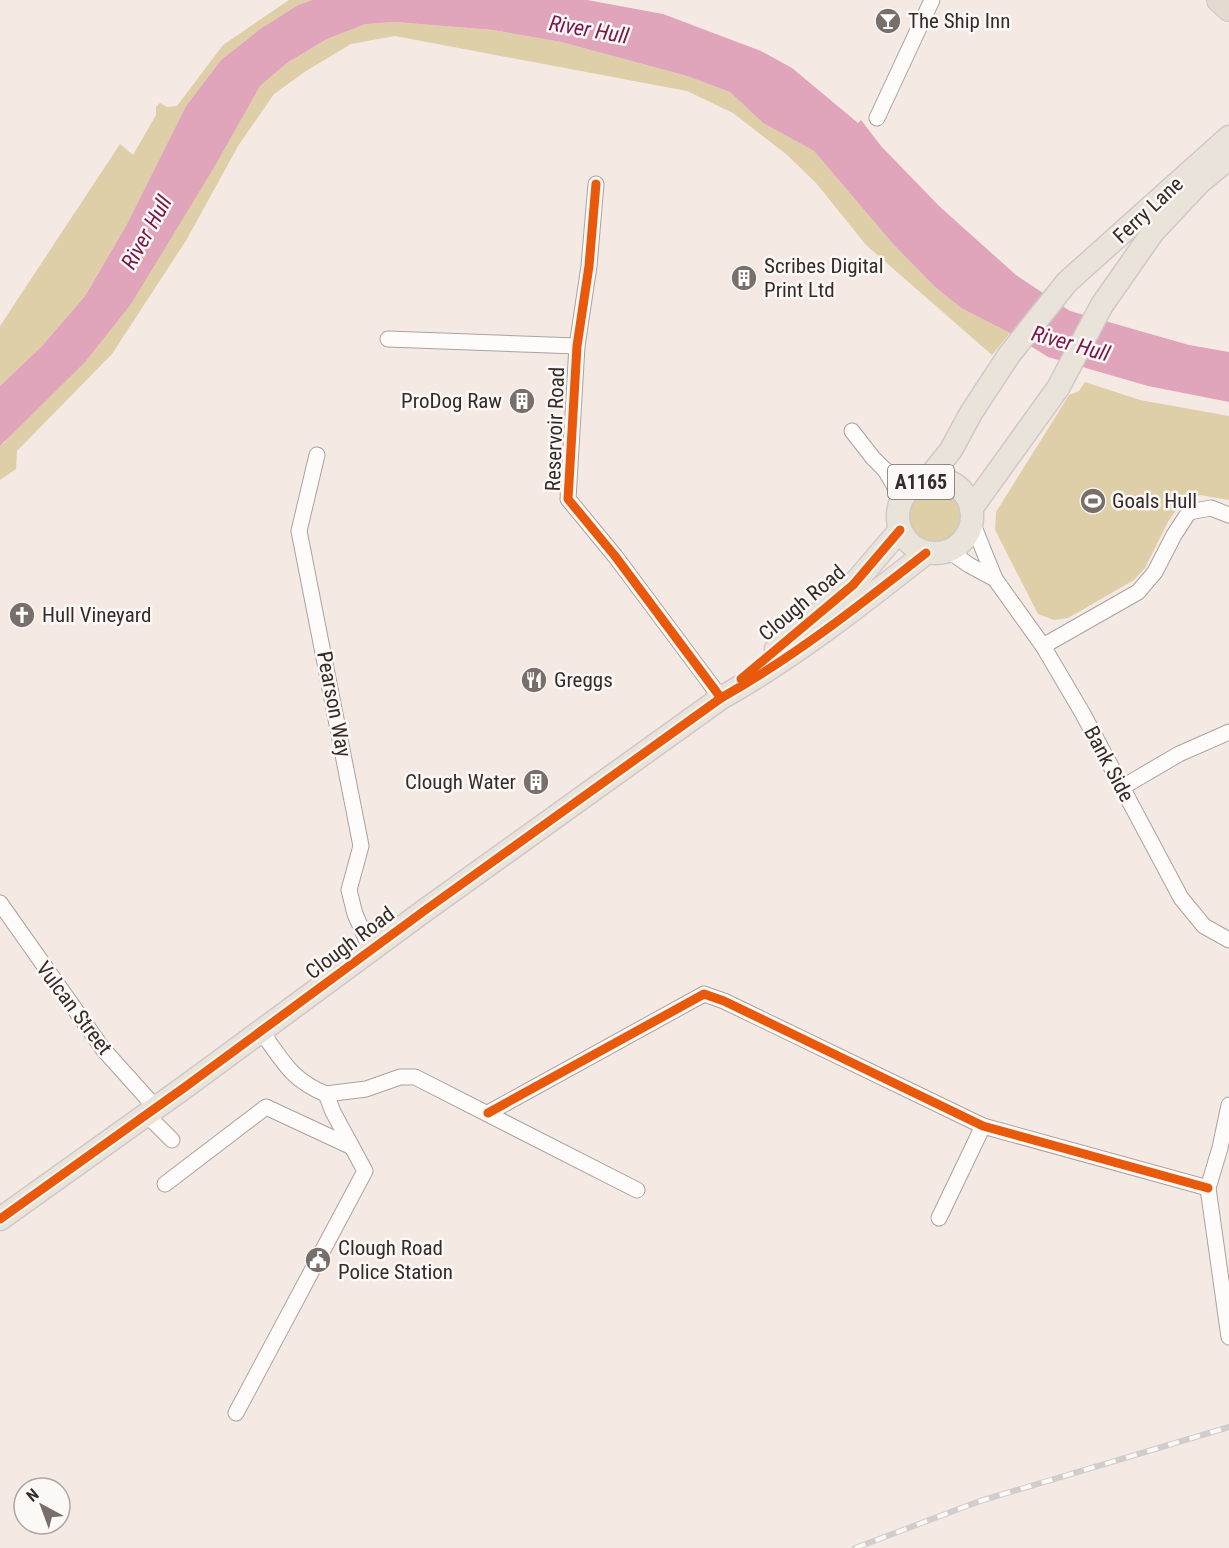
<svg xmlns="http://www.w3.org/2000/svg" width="1229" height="1548" viewBox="0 0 1229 1548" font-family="'Roboto Condensed',sans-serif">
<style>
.green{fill:#decfa8}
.water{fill:#e0a4bb}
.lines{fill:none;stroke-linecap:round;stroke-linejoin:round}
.minor-casing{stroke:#aba29e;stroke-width:17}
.primary-casing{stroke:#cec9c7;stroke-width:25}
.trunk-casing{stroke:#cec9c7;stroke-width:26}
.minor{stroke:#fefcfb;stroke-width:15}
.primary{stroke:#eae3da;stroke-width:22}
.trunk{stroke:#e4dacf;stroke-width:24}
.rail-casing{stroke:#d0cdcc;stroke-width:6}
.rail{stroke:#fcf8f6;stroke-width:4;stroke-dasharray:11;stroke-linecap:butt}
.cycleway-casing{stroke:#fcf8f6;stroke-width:13}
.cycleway{stroke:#e8590c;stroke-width:9}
.labels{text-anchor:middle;stroke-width:5;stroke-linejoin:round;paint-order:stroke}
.shield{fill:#fcf8f6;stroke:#706966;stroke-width:1.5}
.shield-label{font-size:20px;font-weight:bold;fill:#342c29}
.poi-label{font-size:21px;fill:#342c29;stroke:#fcf8f6;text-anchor:start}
.street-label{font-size:21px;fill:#342c29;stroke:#fcf8f6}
.water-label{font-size:22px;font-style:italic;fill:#78194d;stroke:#fcf8f6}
</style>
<rect width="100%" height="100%" fill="#f5e9e4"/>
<g class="green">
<path d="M289 0H312L298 5 260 29 221 60 186 106 126 226 85 296 42 346 0 386V326L120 144 133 155 156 115V107L160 103 167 107 177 106 223 45Z"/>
<path d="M395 22 493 30 561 42 687 76 730 92 763 123 814 151 893 244 934 286 961 308 1010 333 992 355 866 245 816 183 786 154 733 113 687 91 395 36 351 44 306 71 274 94 238 146 187 239 112 354 17 451 16 469 0 480V446L5 442 260 86 287 63 327 39 366 24Z"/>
<path d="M1085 382 1140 400 1229 416V500L1200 495 1183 501 1169 520 1145 568 1134 580 1068 618 1054 620 1038 614 995 530 996 512 1069 395 1079 391Z"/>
<circle cx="935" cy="518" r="27"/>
</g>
<path class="water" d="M312 0H587L663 14 761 51 792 68 858 123 861 120 881 146 939 206 1016 275 1070 311 1189 345 1229 352V402L1148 386 1048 357 1010 333 961 308 934 286 893 244 814 151 763 123 730 92 687 76 561 42 493 30 395 22 366 24 327 39 287 63 260 86 213 169 131 304 85 362 0 446V386L42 346 85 296 126 226 186 106 221 60 260 29 298 5Z"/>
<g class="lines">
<g class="minor-casing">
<g id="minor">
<path d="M877 118 932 0"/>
<path d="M596 184 589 266 577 346 568 499 615 556 721 698"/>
<path d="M388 339 577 346"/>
<path d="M852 431 873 458 885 470 902 499"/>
<path d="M317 455 299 531 361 846 349 890 355 914 371 950"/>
<path d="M885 470 914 485"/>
<path d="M972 522 995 579 1043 646 1083 714 1181 898 1204 926 1229 940"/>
<path d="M949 551 969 565 995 579"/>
<path d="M1043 646 1138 592 1155 572 1174 535 1189 512 1211 508 1229 515"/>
<path d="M1121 788 1179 754 1229 732"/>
<path d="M0 903 103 1049 155 1107"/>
<path d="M326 1094 366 1089 400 1077H415L637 1190"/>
<path d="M1229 1105 1220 1148 1208 1188 1229 1337"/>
<path d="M488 1113 704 994 724 1001 983 1126 1208 1188"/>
<path d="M146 1114 172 1140"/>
<path d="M165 1184 266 1107 352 1147"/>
<path d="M939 1218 983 1126"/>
<path d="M236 1413 365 1171 333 1112 326 1094C291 1080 283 1061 261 1031"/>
</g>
</g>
<g class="primary-casing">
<g id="primary">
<circle cx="935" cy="516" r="37"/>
<path d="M927 480 951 450 971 413 1009 355 1067 282 1229 137"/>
<path d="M971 509 1058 388 1102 305 1153 232 1200 182 1229 158"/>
<path d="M776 649 853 585 900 530"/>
<path d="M0 1219 185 1087 424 911 721 698C794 657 860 605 926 553"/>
</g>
</g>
<g class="trunk-casing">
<path id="trunk" d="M1219 0 1229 9"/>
</g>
<use href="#minor" class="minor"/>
<use href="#primary" class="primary"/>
<use href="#trunk" class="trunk"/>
<g class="rail-casing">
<path id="rail" d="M855 1548 980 1501 1229 1427"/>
</g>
<use href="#rail" class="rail"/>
<g class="cycleway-casing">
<g id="cycleway">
<path d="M596 184 589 266 577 346 568 499 615 556 721 698"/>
<path d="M741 679 853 585 900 530"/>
<path d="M488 1113 704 994 724 1001 983 1126 1208 1188"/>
<path d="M0 1219 185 1087 424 911 721 698C794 657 860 605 926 553"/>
</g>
</g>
<use href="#cycleway" class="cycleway"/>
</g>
<defs>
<g id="bar-disc" transform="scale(1.35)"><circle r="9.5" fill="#786e6a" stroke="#fcf8f6"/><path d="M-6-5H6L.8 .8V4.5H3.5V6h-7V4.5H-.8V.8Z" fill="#fff"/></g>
<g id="building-disc" transform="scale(1.35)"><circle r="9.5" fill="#786e6a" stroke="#fcf8f6"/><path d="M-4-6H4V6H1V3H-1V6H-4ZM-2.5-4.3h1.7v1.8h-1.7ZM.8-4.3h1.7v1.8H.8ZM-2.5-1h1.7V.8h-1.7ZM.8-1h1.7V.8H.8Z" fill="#fff"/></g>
<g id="stadium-disc" transform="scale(1.35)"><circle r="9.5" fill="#786e6a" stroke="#fcf8f6"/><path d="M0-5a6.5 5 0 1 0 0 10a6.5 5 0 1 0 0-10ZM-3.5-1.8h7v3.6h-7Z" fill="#fff"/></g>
<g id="church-disc" transform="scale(1.35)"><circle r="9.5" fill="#786e6a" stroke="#fcf8f6"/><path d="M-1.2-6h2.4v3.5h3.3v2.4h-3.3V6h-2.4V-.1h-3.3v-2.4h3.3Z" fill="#fff"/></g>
<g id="restaurant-disc" transform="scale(1.35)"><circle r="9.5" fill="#786e6a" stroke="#fcf8f6"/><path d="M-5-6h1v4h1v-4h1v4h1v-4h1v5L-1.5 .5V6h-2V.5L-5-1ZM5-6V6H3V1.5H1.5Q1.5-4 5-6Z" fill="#fff"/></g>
<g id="civic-disc" transform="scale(1.35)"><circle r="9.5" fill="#786e6a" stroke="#fcf8f6"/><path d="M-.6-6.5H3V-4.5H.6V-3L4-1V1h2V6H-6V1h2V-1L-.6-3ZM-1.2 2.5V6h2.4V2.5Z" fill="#fff"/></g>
</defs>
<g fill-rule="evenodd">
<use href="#bar-disc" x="888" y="21"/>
<use href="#building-disc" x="744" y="278"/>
<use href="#building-disc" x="522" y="401"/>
<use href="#stadium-disc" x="1093" y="501"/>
<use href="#church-disc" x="22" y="615"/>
<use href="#restaurant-disc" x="534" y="680"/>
<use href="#building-disc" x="536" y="782"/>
<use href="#civic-disc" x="318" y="1260"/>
</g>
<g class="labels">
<rect class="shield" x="888" y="465" width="66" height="34" rx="4.5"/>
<g class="shield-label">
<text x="921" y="489">A1165</text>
</g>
<g class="poi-label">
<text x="908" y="28">The Ship Inn</text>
<text x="764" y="273">Scribes Digital<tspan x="764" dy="24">Print Ltd</tspan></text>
<text x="502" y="408" text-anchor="end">ProDog Raw</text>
<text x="1112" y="508">Goals Hull</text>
<text x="42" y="622">Hull Vineyard</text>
<text x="554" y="687">Greggs</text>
<text x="516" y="789" text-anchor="end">Clough Water</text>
<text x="338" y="1255">Clough Road<tspan x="338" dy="24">Police Station</tspan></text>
</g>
<g class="street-label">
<text transform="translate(1148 210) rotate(-43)" y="7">Ferry Lane</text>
<text transform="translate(555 429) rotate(-88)" y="7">Reservoir Road</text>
<text transform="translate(802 603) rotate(-40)" y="7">Clough Road</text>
<text transform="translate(334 704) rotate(79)" y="7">Pearson Way</text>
<text transform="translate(1109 764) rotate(62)" y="7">Bank Side</text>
<text transform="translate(350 943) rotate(-37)" y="7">Clough Road</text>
<text transform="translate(74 1008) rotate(53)" y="7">Vulcan Street</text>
</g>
<g class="water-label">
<text transform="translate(589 29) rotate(10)" y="8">River Hull</text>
<text transform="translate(146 232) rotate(-61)" y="8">River Hull</text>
<text transform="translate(1071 343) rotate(16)" y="8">River Hull</text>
</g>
</g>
<g transform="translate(42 1506) rotate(319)"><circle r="28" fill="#fcf8f6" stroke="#aca6a4" stroke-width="1.5"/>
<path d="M0-4.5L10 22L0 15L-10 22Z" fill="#786e6a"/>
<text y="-9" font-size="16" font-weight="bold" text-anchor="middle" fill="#342c29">N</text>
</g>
</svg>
